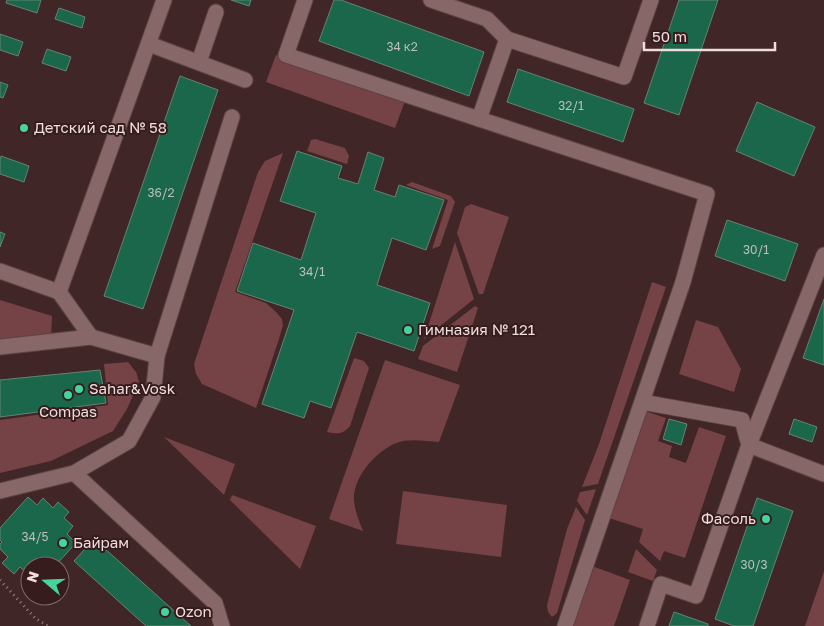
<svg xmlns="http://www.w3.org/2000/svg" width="824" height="626" viewBox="0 0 824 626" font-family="'Golos Text',sans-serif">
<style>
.green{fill:#754245}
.building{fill:#1a674b;stroke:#648374}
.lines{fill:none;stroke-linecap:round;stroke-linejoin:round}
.minor-casing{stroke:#5b4445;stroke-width:17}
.path{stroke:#978081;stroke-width:3;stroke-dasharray:1 4;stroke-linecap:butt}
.minor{stroke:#876767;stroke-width:15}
.poi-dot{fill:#46d49e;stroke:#371c1d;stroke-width:2}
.labels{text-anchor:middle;stroke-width:4;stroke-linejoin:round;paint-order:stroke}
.number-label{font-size:12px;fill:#babfb8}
.poi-label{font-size:15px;fill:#efdcdc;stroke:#371c1d;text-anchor:start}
</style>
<rect width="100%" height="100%" fill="#412627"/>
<g class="green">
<path d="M276 55 405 101 395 128 266 82Z"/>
<path d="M315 139 345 148 349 156 347 164 307 151 311 140Z"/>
<path d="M283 153 235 292 266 303 276 312 282 319 283 325 279 339 256 408 202 384 196 374 194 364 258 172 265 161Z"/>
<path d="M412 182 451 196 455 202 440 246 432 249 448 200 406 185Z"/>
<path d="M471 204 509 217 483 294H479L457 233 465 207Z"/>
<path d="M455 242 474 299 424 339Z"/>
<path d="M652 282 666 287 598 484 582 487 599 444Z"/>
<path d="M0 300 52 316 51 337 0 342Z"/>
<path d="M475 306 478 308 457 372 418 359 423 346Z"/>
<path d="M696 320 718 327 741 369 734 392 679 374Z"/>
<path d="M354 358 364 361 369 368 350 426C342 435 338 434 327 432Z"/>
<path d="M385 360 460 385 439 442C428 441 414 439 403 441 380 446 352 476 354 501 355 511 359 521 363 531L329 519Z"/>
<path d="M128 362 136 372 139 382 127 409 113 431 51 461 0 473V420L108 405 104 364Z"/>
<path d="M645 411 666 418 658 441 672 446 669 457 686 463 699 427 726 436 685 558 664 551 660 561 639 542 643 529 609 518Z"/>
<path d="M164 437 235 464 224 495Z"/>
<path d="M596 489 587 515 577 501 580 492Z"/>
<path d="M403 491 507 505 501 557 396 544Z"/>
<path d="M232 495 316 526 300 569 230 500Z"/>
<path d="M576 507 585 520 557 613 552 617 548 612 547 605 567 529Z"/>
<path d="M636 549 657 570 653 581 628 572Z"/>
<path d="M592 566 630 580 614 626H571Z"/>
<path d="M824 571V626H805Z"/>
</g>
<g class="building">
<path d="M7 0H41L37 13 6 3Z"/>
<path d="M231 0H251L249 6Z"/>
<path d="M334 0H341L484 52 469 96 319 41Z"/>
<path d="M679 0H718L679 115 644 103Z"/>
<path d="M59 8 85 17 82 28 55 19Z"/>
<path d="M0 34 23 42 18 56 0 50Z"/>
<path d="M47 49 71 57 66 71 42 63Z"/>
<path d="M518 69 634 109 623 142 507 102Z"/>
<path d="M180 76 218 90 143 309 104 296Z"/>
<path d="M0 82 8 85 3 98 0 97Z"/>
<path d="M757 102 815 127 794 176 736 151Z"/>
<path d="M297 151 342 166 338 178 358 184 368 152 384 158 374 190 395 197 399 185 444 200 426 250 392 238 377 285 430 303 414 351 357 332 331 408 310 401 304 418 262 404 294 310 237 291 253 243 301 260 316 213 280 201Z"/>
<path d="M1 156 29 166 24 182 0 174V160Z"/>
<path d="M727 220 798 244 785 281 715 256Z"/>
<path d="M0 232 5 234 0 247Z"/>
<path d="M824 299V365L803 358Z"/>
<path d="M100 370 106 403 0 417V380Z"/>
<path d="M669 419 687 424 681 445 663 439Z"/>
<path d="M794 419 817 427 812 442 789 434Z"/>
<path d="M28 497 37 505 43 498 53 508 58 502 69 512 64 518 73 526 67 534 76 543 55 566H30V576L20 567 14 574 2 563 8 557 0 549V544L2 542 0 540V528Z"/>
<path d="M757 498 793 511 753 626H734L715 619Z"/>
<path d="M94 539 191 626H146L74 561Z"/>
<path d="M674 612 708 624V626H669Z"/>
</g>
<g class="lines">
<g class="minor-casing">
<g id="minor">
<path d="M305 0 286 55 479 119 707 194 683 282 565 626"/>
<path d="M431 0 487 19 507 39"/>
<path d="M149 44 245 80"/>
<path d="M199 62 216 12"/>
<path d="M479 119 507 39 624 77 651 0"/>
<path d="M0 271 59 292 91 337"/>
<path d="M59 292 164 0"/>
<path d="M0 347 91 337 157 356 153 397 129 441 74 473 0 491"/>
<path d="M157 356 232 117"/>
<path d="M642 402 742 420 749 445"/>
<path d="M749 445 824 255"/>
<path d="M74 473 215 603 222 626"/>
<path d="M647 626 661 584 696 596 749 445 824 474"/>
</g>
</g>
<path class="path" d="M0 580 35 618 48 626"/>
<use href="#minor" class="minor"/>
</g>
<g class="poi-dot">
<circle cx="24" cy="128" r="5"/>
<circle cx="408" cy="330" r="5"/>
<circle cx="79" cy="389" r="5"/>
<circle cx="68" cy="395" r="5"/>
<circle cx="766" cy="519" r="5"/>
<circle cx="63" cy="543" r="5"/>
<circle cx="165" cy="612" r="5"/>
</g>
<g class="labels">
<g class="number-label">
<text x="402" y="51">34 к2</text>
<text x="571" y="110">32/1</text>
<text x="161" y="197">36/2</text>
<text x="756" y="254">30/1</text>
<text x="312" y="276">34/1</text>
<text x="35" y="541">34/5</text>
<text x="754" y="569">30/3</text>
</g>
<g class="poi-label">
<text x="34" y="133">Детский сад № 58</text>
<text x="418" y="335">Гимназия № 121</text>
<text x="89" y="394">Sahar&amp;Vosk</text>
<text x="68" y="417" text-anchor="middle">Compas</text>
<text x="756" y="524" text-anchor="end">Фасоль</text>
<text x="73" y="548">Байрам</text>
<text x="175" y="617">Ozon</text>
</g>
</g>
<g transform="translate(45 581) rotate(289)"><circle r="24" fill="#371c1d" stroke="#816969"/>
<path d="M0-4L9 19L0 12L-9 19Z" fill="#46d49e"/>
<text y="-8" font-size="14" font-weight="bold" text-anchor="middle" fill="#efdcdc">N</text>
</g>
<path d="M644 42v8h131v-8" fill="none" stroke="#efdcdc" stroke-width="2.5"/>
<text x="652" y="42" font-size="15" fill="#efdcdc" stroke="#371c1d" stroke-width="4" paint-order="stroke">50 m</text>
</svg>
